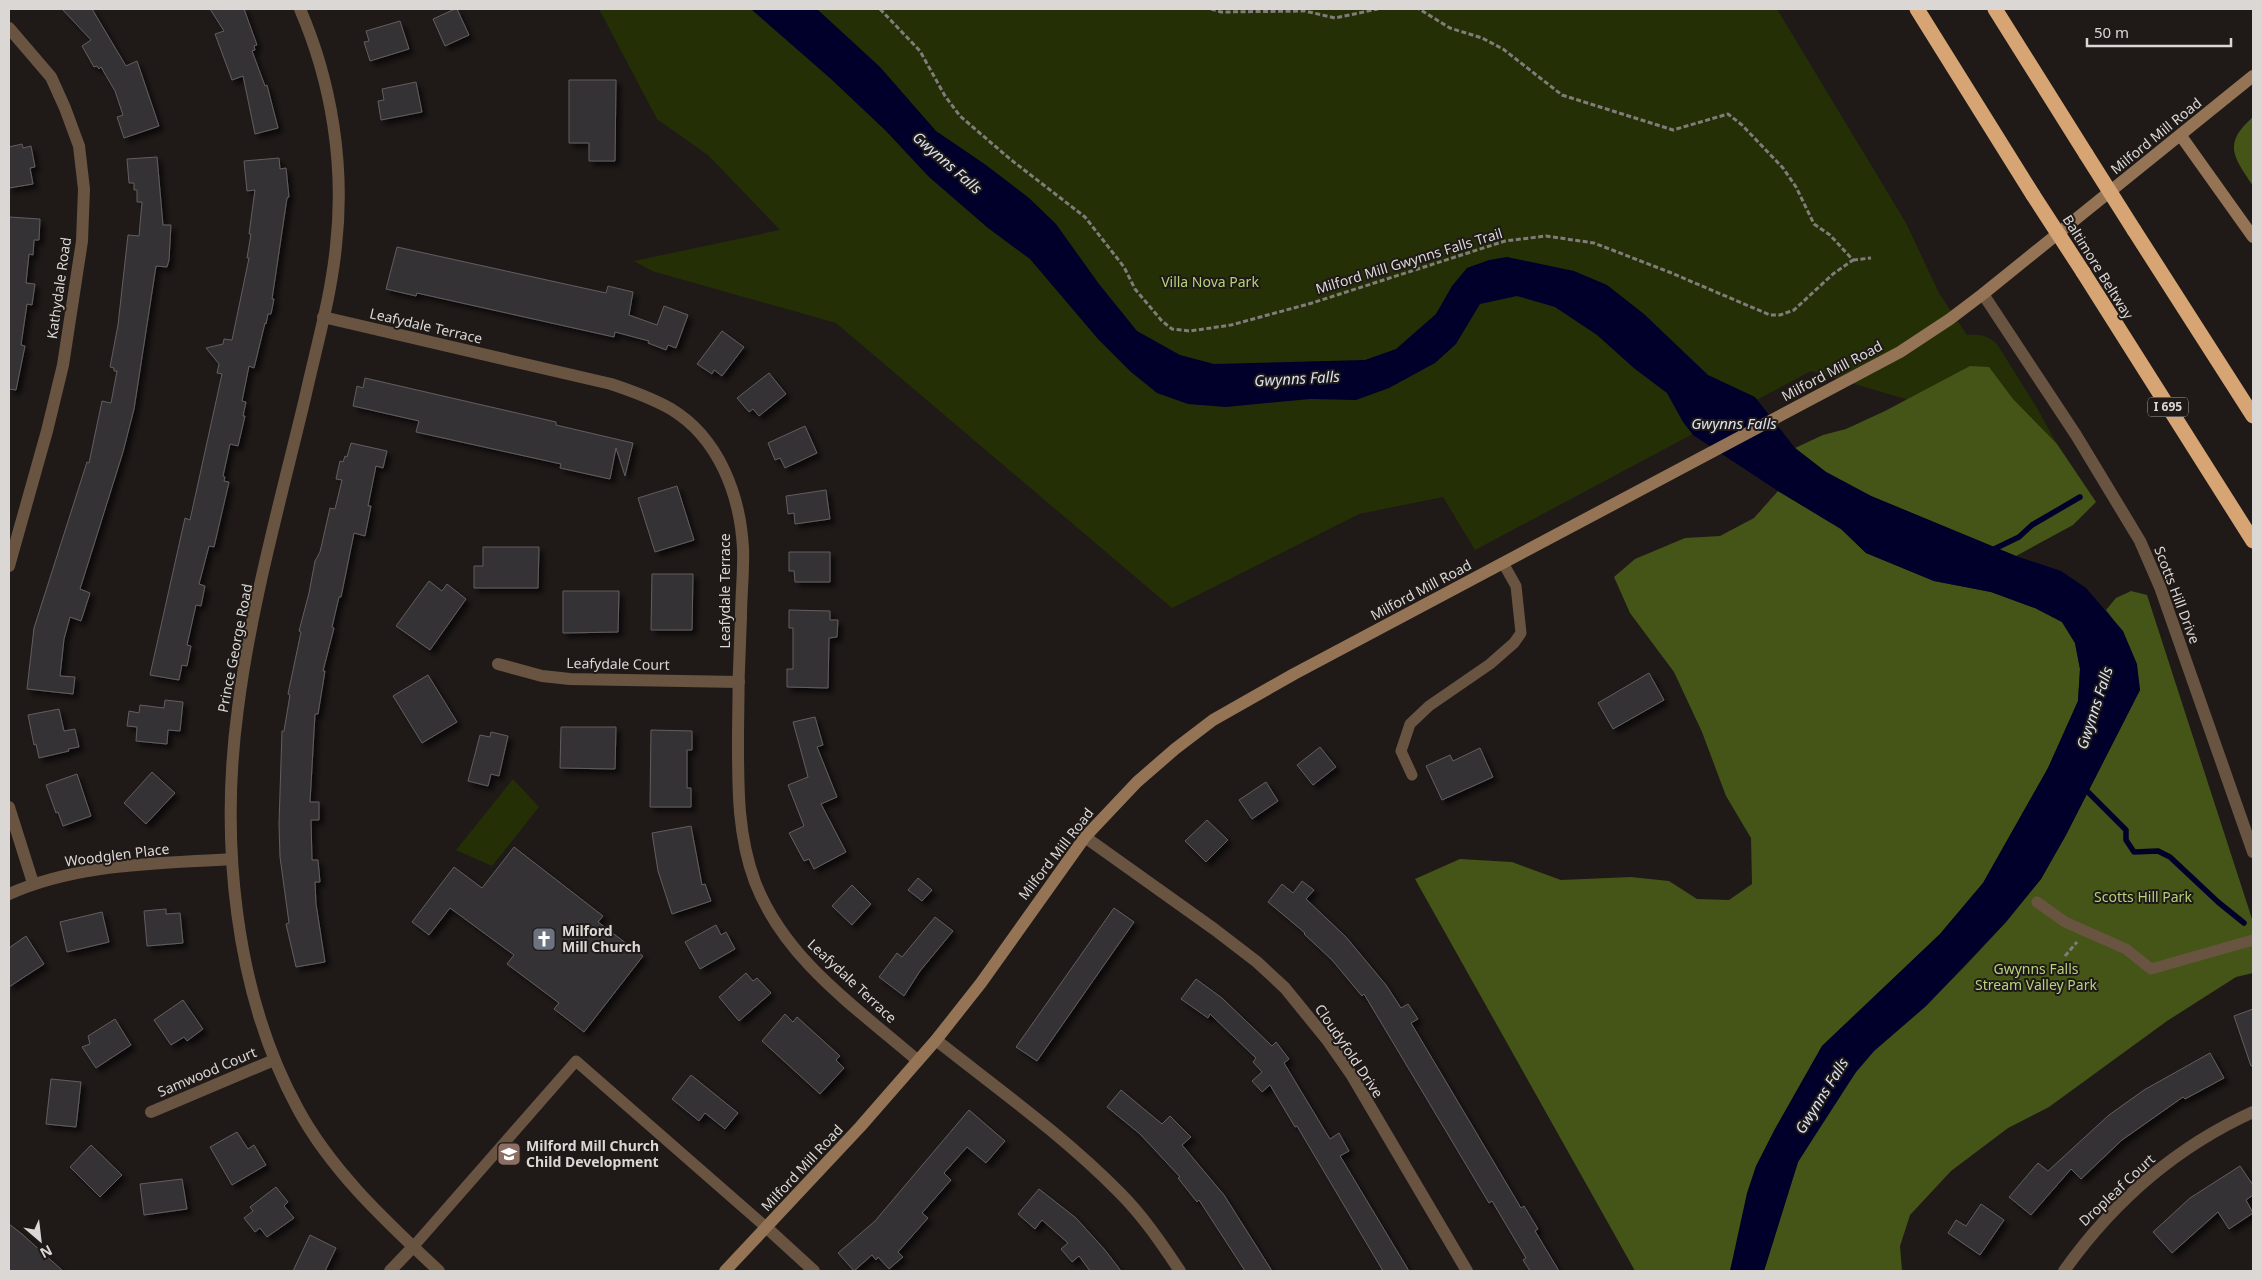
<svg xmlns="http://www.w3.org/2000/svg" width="2262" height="1280" viewBox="0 0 2262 1280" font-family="'Noto Sans',sans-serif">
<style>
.green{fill:#242f06}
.forest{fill:#445517}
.water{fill:#00002a}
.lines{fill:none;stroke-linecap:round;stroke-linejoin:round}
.stream{stroke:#00002a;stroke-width:5.5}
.building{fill:#363235;stroke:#625d60;filter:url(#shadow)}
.path{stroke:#807c7a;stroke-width:3;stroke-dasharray:5 2.5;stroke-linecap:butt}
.service{stroke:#695441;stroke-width:11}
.minor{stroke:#695441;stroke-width:12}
.secondary{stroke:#957456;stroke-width:12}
.motorway{stroke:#d7a473;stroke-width:15}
.motorway-bridge{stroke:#d7a473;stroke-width:15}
.labels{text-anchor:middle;stroke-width:4;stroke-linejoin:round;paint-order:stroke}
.shield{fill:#1f1a18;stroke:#a29e9c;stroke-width:1}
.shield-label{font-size:12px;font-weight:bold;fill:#dad7d5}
.street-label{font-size:14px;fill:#dad7d5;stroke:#1f1a18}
.park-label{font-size:14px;fill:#b6d37a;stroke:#1f1a18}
.poi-label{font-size:14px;font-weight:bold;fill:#dad7d5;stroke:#1f1a18;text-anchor:start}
.water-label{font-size:15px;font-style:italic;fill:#dae2f2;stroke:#1f1a18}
</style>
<defs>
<filter id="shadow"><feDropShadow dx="4.5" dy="4.5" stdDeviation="2.5" flood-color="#0009"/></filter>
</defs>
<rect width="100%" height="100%" fill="#1f1a18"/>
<g class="green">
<path d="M599 9H1777L1906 223 1939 293 1967 335C1980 334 1987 335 1997 344L2037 408 2057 444 1811 371 1475 550 1443 497 1359 514 1172 608 836 323 652 271 634 261 780 230 709 156 657 119Z"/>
<path d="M513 779 539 807 492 866 456 850Z"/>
</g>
<g class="forest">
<path d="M2253 117V186C2234 157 2222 144 2253 117Z"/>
<path d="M1970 366 1989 367 2013 399 2057 444 2096 502 2073 525 2016 556 1871 496 1826 472 1795 448 1823 435 1846 429 1885 411Z"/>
<path d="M1778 491 1841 529 1866 553 1934 581 1991 592 2035 608 2062 622 2075 643 2080 669 2078 701 2048 768 1983 883 1940 934 1822 1046 1775 1129 1756 1167 1730 1271H1635L1415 879 1460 859 1512 862 1561 880 1631 877 1669 881 1697 899 1729 900 1752 884 1751 838 1726 796 1702 732 1674 672 1630 613 1614 577 1635 559 1685 538 1720 536 1754 518Z"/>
<path d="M2131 591 2147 595 2253 922V973L2236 977 2167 1021 2049 1107 2008 1128 1951 1171 1910 1215 1900 1246 1902 1271H1764L1798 1162 1829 1110 1856 1072 1874 1051 1926 1006 1968 963 2006 922 2041 879 2066 835 2140 690C2136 657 2127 637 2106 610L2116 598Z"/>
</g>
<path class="water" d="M751 9H817L880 67 936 131 986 165 1029 198 1056 224 1099 284 1137 331 1180 355 1214 364 1365 360 1396 349 1436 314 1452 286 1467 268 1489 260 1507 257 1574 271 1607 285 1644 314 1708 375 1755 397 1795 448 1826 472 1871 496 2016 556 2061 571 2086 588 2123 631 2137 664 2140 690 2066 835 2041 879 2006 922 1926 1006 1874 1051 1856 1072 1798 1162 1764 1271H1730L1747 1193 1756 1166 1775 1129 1822 1046 1940 934 1983 883 2048 768 2078 701 2080 669 2075 643 2062 622 2035 608 1991 592 1934 581 1866 553 1841 529 1778 491 1693 435 1683 422 1667 393 1635 369 1597 335 1555 307 1517 296 1480 304 1456 344 1435 363 1389 388 1356 400 1310 399 1226 407 1188 404 1157 393 1131 372 1098 339 1030 259 988 228 929 177 886 131 831 79Z"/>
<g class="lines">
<g class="stream">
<path d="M1990 551 2019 537 2032 525 2080 497"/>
<path d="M2084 788 2126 830V840L2134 852 2158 851 2170 857 2218 902 2244 923"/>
</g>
</g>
<g class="building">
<path d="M62 9H92L126 66 137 61 159 126 124 138 117 117 123 115 115 91 101 67 99 69 97 66 94 67 82 46 91 40Z"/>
<path d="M210 9H244L257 45 254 46 255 50 252 51 265 86 267 85 278 128 255 134 243 76 232 80 215 34 224 31Z"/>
<path d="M455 9H457L469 35 445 46 433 19Z"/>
<path d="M400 21 409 49 370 61 364 42 369 41 366 31Z"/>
<path d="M569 80H616L615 161H589V143H569Z"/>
<path d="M416 82 422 112 381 120 378 101 384 100 382 89Z"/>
<path d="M22 144 23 148 31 146 35 167 30 168 33 184 9 188V147Z"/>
<path d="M157 157 163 225H171L169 260 167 267 156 266 134 409 123 452 80 589 90 593 81 621 70 617 64 639 60 676 75 677 73 694 27 689 34 628 87 462 89 463 102 401 111 403 117 371H114V368L110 367 118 325 128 235 139 236 142 202H137V190H134V183H129L127 159Z"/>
<path d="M279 158 280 169 286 168 289 197 287 198 272 299H274L271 314H268L266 324 265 323 254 368 249 366 242 401 246 402 243 416H245L238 446 230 444 223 476 225 477 224 481 229 482 214 547 209 546 199 584 205 586 201 606 196 605 187 645 191 646 187 666 182 665 179 680 150 675 185 518 190 520 222 374 217 373 219 364 206 348 223 344 224 339 232 340 249 258H247L251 234H249L255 190 247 191 244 161Z"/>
<path d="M9 217 40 219 39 240H34L33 255 29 254 26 283 35 284 32 305 27 304 21 345 25 346 16 390 9 389Z"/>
<path d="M397 247 606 293 608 286 633 292 629 315 657 325 664 306 688 315 676 348 668 345 666 350 648 343 649 341 615 332 614 337 417 293 416 296 386 289Z"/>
<path d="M722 331 744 347 722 376 714 370 712 374 697 364Z"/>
<path d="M769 373 786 394 759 416 753 409 749 412 737 398Z"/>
<path d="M365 378 556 422V425L633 443 625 476 616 448 610 479 560 468 561 464 416 432 419 421 353 406 357 386 363 388Z"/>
<path d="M805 426 817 453 785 468 780 458 775 460 768 443Z"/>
<path d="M351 443 387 451 383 468 376 466 368 506H371L365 536 354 533 341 597H339L332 627 334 628 323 671H325L318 714H315L310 802H319V820H311L312 860H318L320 882H315L316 904 325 962 296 967 286 924 289 923 280 857 279 824 282 731H284L290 695 288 694 301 632 299 631 309 593 315 561 320 552 330 508 335 509 342 480 336 479 340 461 343 462 345 456 347 457Z"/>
<path d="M677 486 694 540 655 552 638 498Z"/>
<path d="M826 490 830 519 795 524 794 513 788 514 786 496Z"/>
<path d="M483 547H539L538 588H474V566H483Z"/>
<path d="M789 552H830V582H795L794 571H789Z"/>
<path d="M652 574H693L692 630H651Z"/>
<path d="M429 581 442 591 447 584 466 599 430 650 396 626Z"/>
<path d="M563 591H619L618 632 563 633Z"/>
<path d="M789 610 830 611V620H838L837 637 829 638 828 688 787 687V669H793V628H789Z"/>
<path d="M1649 673 1664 700 1613 729 1598 703Z"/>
<path d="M428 675 457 722 422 743 393 696Z"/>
<path d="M165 700 183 702 180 731 168 730 167 744 136 741 137 727 127 726 129 711 139 713 140 705 164 708Z"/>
<path d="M59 709 64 731 75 729 79 747 68 749 69 751 39 758 36 744 34 745 28 715Z"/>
<path d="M815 717 823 745 817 747 837 797 821 804 846 852 814 869 809 859 804 861 789 833 804 826 788 785 808 777 793 722Z"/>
<path d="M561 727H616L615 769 560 768Z"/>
<path d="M651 730 692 731V750H687V788H691V807H650Z"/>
<path d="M491 732 508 736 499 776 491 774 488 786 468 781 480 735 490 737Z"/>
<path d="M1320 747 1336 767 1313 785 1297 765Z"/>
<path d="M1480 748 1493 777 1442 800 1426 766 1450 755 1453 761Z"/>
<path d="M152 772 175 793 146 824 124 803Z"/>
<path d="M77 774 91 816 63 826 58 812 56 813 46 785Z"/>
<path d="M1266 782 1278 801 1252 819 1239 800Z"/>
<path d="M1207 820 1228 840 1206 862 1185 841Z"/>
<path d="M691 826 702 885 705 884 711 901 672 914 658 871 652 833Z"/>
<path d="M514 847 603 916 598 922 643 956 584 1032 554 1009 559 1003 507 964 514 955 450 908 429 935 412 922 454 867 482 888Z"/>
<path d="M918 878 932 890 922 901 908 890Z"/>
<path d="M1302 881 1314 890 1306 899 1346 937 1386 985 1401 1008 1408 1004 1418 1019 1411 1023 1521 1208 1524 1206 1538 1229 1535 1231 1559 1271H1530L1523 1260 1526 1258 1492 1201 1489 1203 1364 994 1362 996 1332 960 1304 934 1305 933 1268 902 1282 884 1293 893Z"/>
<path d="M852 885 871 904 852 925 832 906Z"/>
<path d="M1114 908 1134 922 1037 1061 1016 1047Z"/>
<path d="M166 909V914L180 913 183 943 147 946 144 911Z"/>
<path d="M102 912 109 942 67 952 60 922Z"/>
<path d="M935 917 953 931 920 971 904 996 879 977 897 953 902 957Z"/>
<path d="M716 925 721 935 726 932 735 949 700 969 685 942Z"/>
<path d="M26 936 44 964 9 987V948Z"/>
<path d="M746 973 753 981 757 978 771 993 739 1021 719 997Z"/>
<path d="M1196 979 1222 998 1272 1046 1276 1042 1289 1059 1284 1063 1325 1131 1330 1139 1339 1133 1349 1151 1340 1156 1409 1271H1383L1297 1126 1295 1127 1270 1085 1262 1092 1252 1081 1262 1072 1253 1062 1256 1058 1210 1014 1208 1018 1181 999Z"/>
<path d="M183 1000 203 1029 187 1041 184 1037 171 1045 154 1020Z"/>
<path d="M2253 1009V1065L2251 1066 2234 1016Z"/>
<path d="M785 1014 793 1022 797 1017 840 1056 836 1060 844 1068 820 1094 762 1041Z"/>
<path d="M115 1019 131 1045 96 1068 82 1047 90 1044 88 1036Z"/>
<path d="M2210 1053 2224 1078 2185 1099 2183 1097 2122 1140 2081 1179 2071 1169 2031 1215 2009 1197 2038 1163 2048 1171 2109 1115 2144 1090Z"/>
<path d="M691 1075 738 1113 725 1129 705 1113 699 1121 672 1099Z"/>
<path d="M51 1079 81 1082 76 1127 46 1124Z"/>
<path d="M1121 1090 1162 1124 1170 1116 1191 1137 1182 1145 1224 1195 1272 1271H1245L1199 1200 1197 1202 1178 1178 1180 1177 1140 1134 1107 1107Z"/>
<path d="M969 1110 1005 1141 986 1163 967 1147 944 1173 951 1180 922 1213 928 1218 898 1252 903 1257 889 1269 878 1257 876 1260 872 1255 854 1271 838 1253 875 1221Z"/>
<path d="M237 1132 248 1149 254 1145 266 1165 232 1185 210 1147Z"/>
<path d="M91 1145 122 1175 100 1197 70 1167Z"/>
<path d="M2240 1166 2253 1185V1195L2246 1200 2253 1213 2229 1229 2218 1212 2172 1253 2153 1232 2190 1198Z"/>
<path d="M182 1179 187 1209 144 1215 140 1184Z"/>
<path d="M276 1187 288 1202 284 1206 294 1218 267 1237 260 1228 255 1232 244 1218 253 1211 250 1207Z"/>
<path d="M1039 1189 1076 1218 1105 1250 1121 1271H1090L1079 1256 1072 1262 1061 1249 1068 1243 1042 1220 1035 1229 1018 1214Z"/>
<path d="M1981 1204 2004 1220 1980 1255 1948 1233 1956 1220 1966 1226Z"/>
<path d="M9 1224 22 1234 63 1271H9Z"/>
<path d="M310 1235 336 1248 325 1271H293Z"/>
</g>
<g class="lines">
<g class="path">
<path d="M880 9 920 51 945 96 960 116 1010 159 1085 217 1124 267 1135 289 1162 321 1172 329 1190 331 1231 325 1312 303 1505 241 1546 236 1594 243 1669 272 1770 315H1780L1794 310 1833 274 1853 260 1830 235 1814 224 1796 187 1783 168 1742 125 1728 114 1673 130 1562 95 1503 49 1482 38 1450 28 1419 9"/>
<path d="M1211 9 1221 12 1305 11 1335 18 1378 9"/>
<path d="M1853 260 1871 258"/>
<path d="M2065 956 2077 942"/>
</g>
<g class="service">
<path d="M1412 775 1401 751 1410 724 1429 706 1490 664 1514 643 1521 633 1516 586 1503 563"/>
<path d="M2037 902 2065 922 2126 949 2151 969 2253 940"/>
<path d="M413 1247 576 1061 767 1228"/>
</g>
<g class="minor">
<path d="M300 9C332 83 345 166 336 246 331 297 316 348 305 398 281 499 251 605 238 708 220 839 234 992 298 1109 332 1172 388 1223 439 1271"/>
<path d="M9 28 51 77 65 108 79 146 84 189 82 241 63 365 47 431 9 566"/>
<path d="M1983 294 2076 435 2140 541 2160 587 2253 852"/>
<path d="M323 317 611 384C632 391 652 398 671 409 719 438 740 495 743 548 744 570 741 594 741 617 739 656 738 695 738 734 738 785 737 834 755 882 785 960 857 1008 917 1060"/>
<path d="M498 664 542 676 570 679 739 682"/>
<path d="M9 807 33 883"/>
<path d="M1085 837 1214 929 1257 962 1285 988 1328 1041 1351 1074 1467 1271"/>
<path d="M9 894C78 863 157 864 232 859"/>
<path d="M936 1040C998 1089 1064 1136 1120 1193 1143 1216 1162 1244 1180 1271"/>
<path d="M151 1112 274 1060"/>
<path d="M767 1228 814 1271"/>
<path d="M390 1271 413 1247"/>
<path d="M2064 1271C2113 1202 2176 1147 2253 1112"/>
</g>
<g class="secondary">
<path d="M2181 136 2253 237"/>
<path d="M725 1271 860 1127 936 1040 981 983 1085 837 1137 782 1175 749 1213 720 1294 674 1900 352 1950 319 1983 294 2253 76"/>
</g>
<g class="motorway">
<path d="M1917 9 2033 195"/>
<path d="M1995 9 2086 154"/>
<path d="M2134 230 2253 416"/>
<path d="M2083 272 2253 541"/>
</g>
<g class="motorway-bridge">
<path d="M2086 154 2134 230"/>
<path d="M2033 195 2083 272"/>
</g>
</g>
<defs>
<g id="church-square" transform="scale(1.25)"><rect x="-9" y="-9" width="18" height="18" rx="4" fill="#6b7280" stroke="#1f1a18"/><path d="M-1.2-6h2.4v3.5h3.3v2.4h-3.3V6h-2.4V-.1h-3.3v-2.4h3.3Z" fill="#fff"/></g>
<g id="school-square" transform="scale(1.25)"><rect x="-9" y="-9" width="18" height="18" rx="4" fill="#8d6e63" stroke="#1f1a18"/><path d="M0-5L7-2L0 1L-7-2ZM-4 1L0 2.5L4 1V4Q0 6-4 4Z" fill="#fff"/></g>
</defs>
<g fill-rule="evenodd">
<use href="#church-square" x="544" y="939"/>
<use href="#school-square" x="509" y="1154"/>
</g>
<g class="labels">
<rect class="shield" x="2148" y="397.5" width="40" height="19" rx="4"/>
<g class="shield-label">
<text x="2168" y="411">I 695</text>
</g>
<g class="street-label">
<text transform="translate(2156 136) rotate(-39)" y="5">Milford Mill Road</text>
<text transform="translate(1409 261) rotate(-17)" y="5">Milford Mill Gwynns Falls Trail</text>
<text transform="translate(2098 267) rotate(58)" y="5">Baltimore Beltway</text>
<text transform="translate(59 288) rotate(-82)" y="5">Kathydale Road</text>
<text transform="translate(426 326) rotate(13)" y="5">Leafydale Terrace</text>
<text transform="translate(1832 371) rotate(-28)" y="5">Milford Mill Road</text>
<text transform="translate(1421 590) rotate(-28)" y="5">Milford Mill Road</text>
<text transform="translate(725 591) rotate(-90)" y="5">Leafydale Terrace</text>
<text transform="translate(2177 595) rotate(69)" y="5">Scotts Hill Drive</text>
<text transform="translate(235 648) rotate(-79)" y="5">Prince George Road</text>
<text transform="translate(618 664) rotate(1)" y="5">Leafydale Court</text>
<text transform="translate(1056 854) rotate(-52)" y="5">Milford Mill Road</text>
<text transform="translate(117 855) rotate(-7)" y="5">Woodglen Place</text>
<text transform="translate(852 981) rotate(43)" y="5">Leafydale Terrace</text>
<text transform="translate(1349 1051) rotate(56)" y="5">Cloudyfold Drive</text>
<text transform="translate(207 1072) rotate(-23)" y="5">Samwood Court</text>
<text transform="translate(802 1168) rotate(-47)" y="5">Milford Mill Road</text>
<text transform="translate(2117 1190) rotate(-43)" y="5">Dropleaf Court</text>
</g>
<g class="park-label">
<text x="1210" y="287">Villa Nova Park</text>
<text x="2143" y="902">Scotts Hill Park</text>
<text x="2036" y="974">Gwynns Falls<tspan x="2036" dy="16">Stream Valley Park</tspan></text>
</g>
<g class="poi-label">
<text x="562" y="936">Milford<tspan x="562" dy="16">Mill Church</tspan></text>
<text x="526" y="1151">Milford Mill Church<tspan x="526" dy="16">Child Development</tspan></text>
</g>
<g class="water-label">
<text transform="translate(947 163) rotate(41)" y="5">Gwynns Falls</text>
<text transform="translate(1297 379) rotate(-3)" y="5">Gwynns Falls</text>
<text x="1734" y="429">Gwynns Falls</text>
<text transform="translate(2095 708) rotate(-72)" y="5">Gwynns Falls</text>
<text transform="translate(1822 1096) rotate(-58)" y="5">Gwynns Falls</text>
</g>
</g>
<rect width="2262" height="1280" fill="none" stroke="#dad7d5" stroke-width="20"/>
<g transform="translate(40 1240) rotate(152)" stroke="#1f1a18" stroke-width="4" paint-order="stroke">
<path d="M0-4L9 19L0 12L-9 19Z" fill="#dad7d5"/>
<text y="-8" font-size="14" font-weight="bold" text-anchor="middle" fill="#dad7d5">N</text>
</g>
<path d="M2087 38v8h144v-8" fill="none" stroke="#dad7d5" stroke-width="2.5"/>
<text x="2094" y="38" font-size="15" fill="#dad7d5" stroke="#1f1a18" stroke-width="4" paint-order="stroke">50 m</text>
</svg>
